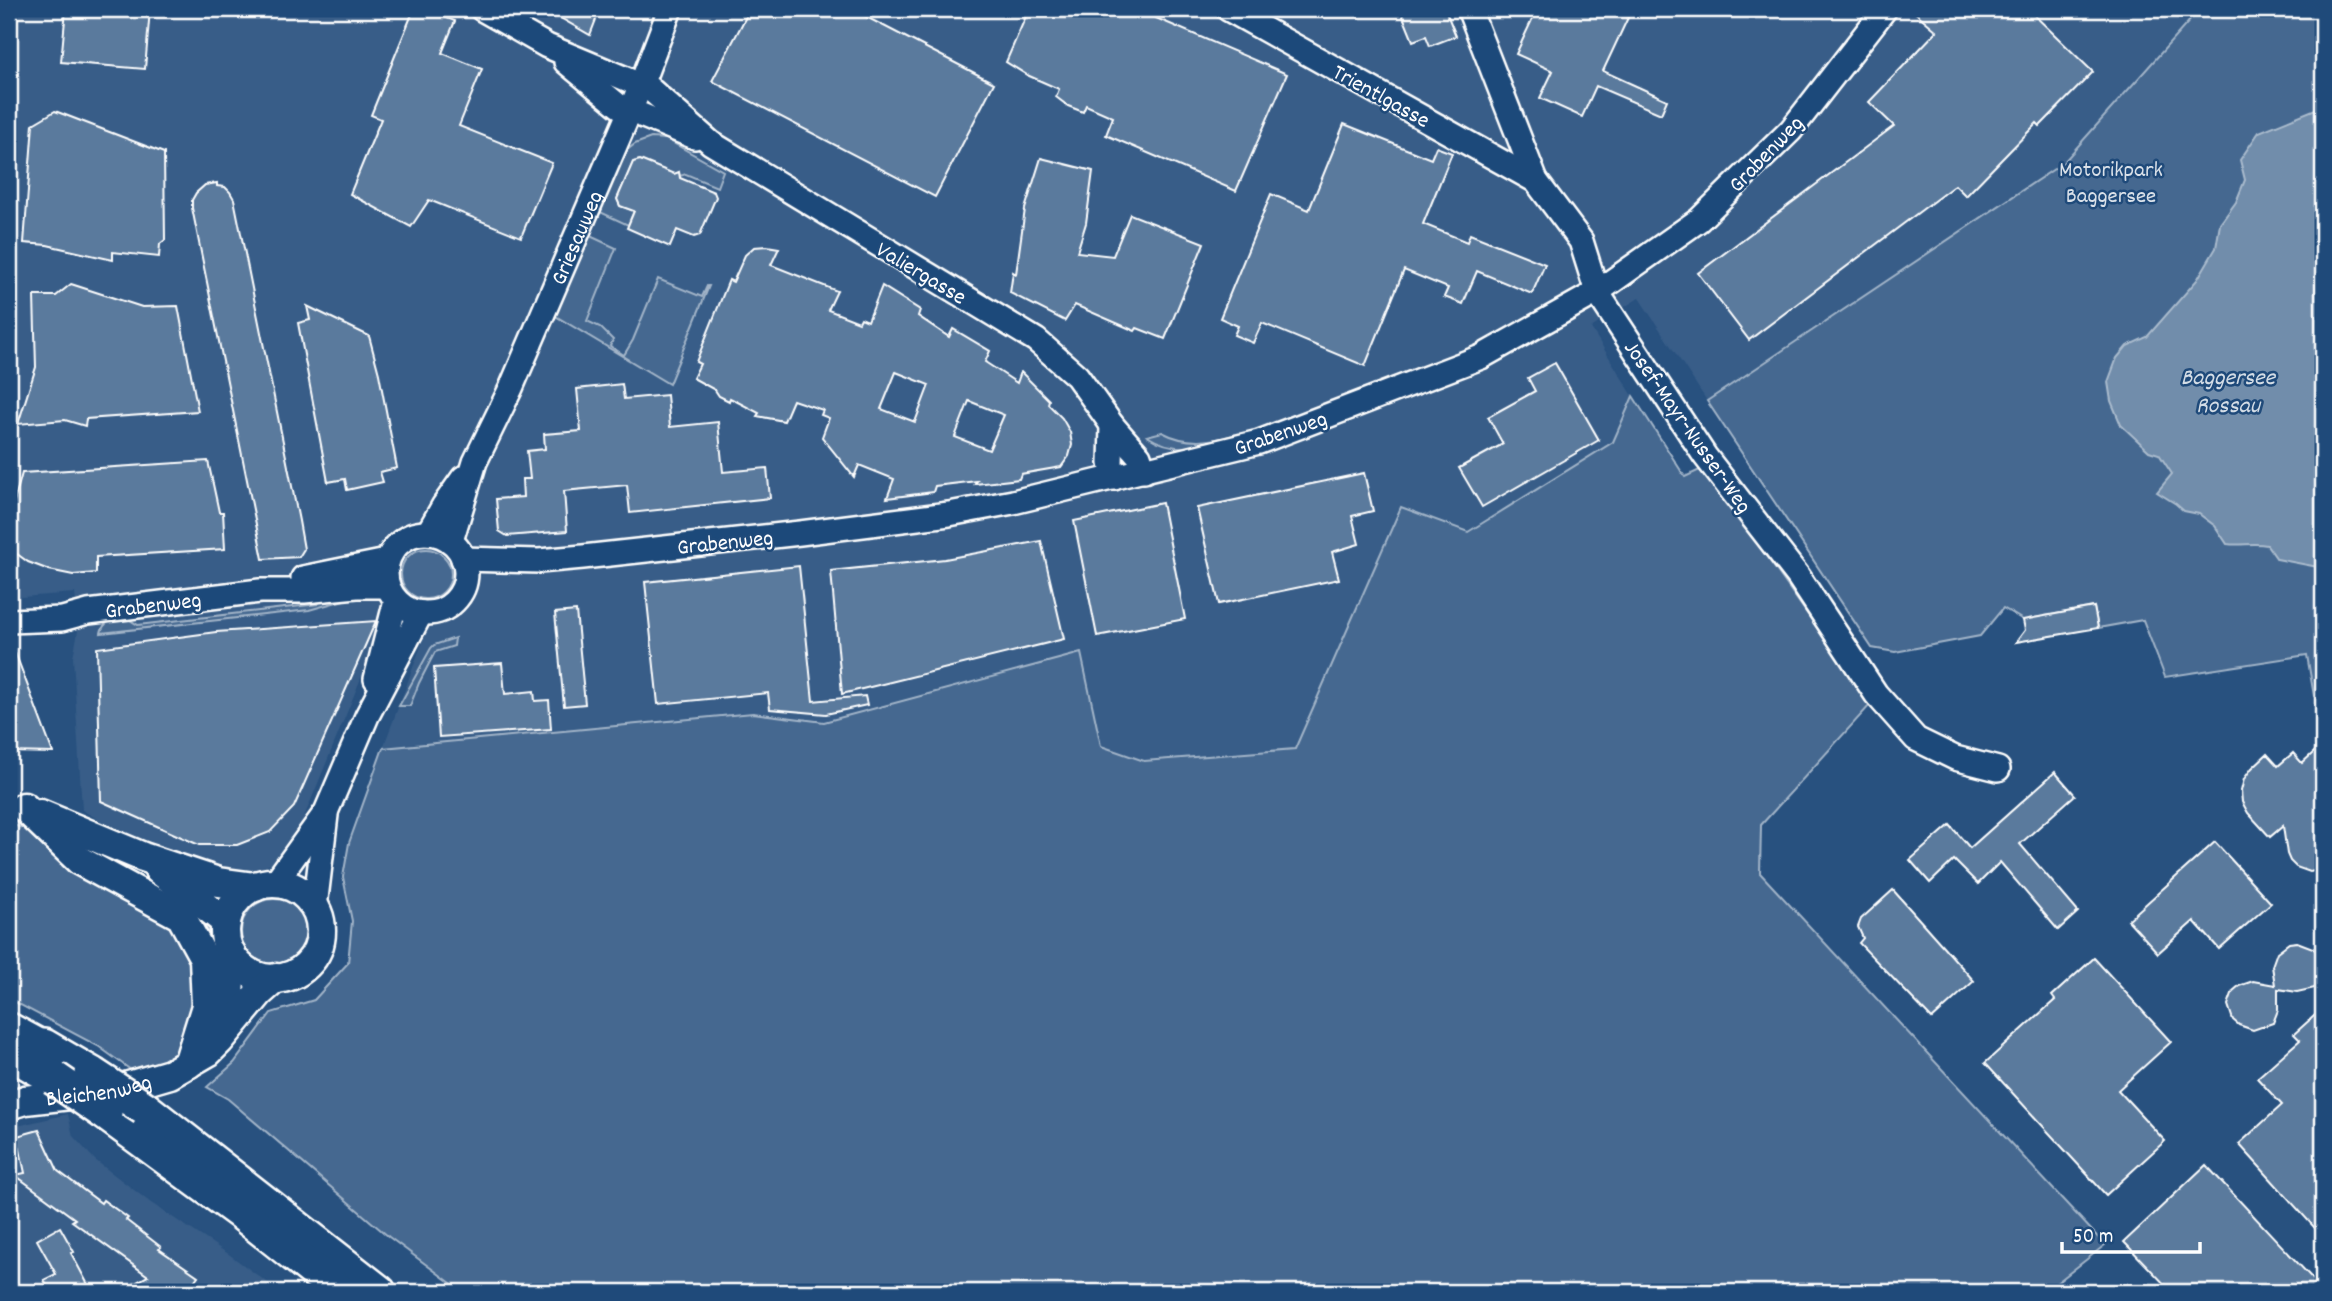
<svg xmlns="http://www.w3.org/2000/svg" width="2332" height="1301" viewBox="0 0 2332 1301" font-family="Dekko,sans-serif">
<style>
.built{fill:#375d88}
.green{fill:#446890;stroke:#a2b4c8;stroke-width:2}
.water{fill:#718dab;stroke:#aabbcd;stroke-width:2}
.building{fill:#5a7a9d;stroke:#fff;stroke-width:2;fill-rule:evenodd}
.lines{fill:none;stroke-linecap:round;stroke-linejoin:round}
.minor-casing{stroke:#fff;stroke-width:28}
.major-casing{stroke:#fff;stroke-width:33}
.highway-casing{stroke:#fff;stroke-width:38}
.minor{stroke:#1f4a7a;stroke-width:23}
.major{stroke:#1f4a7a;stroke-width:28}
.highway{stroke:#1f4a7a;stroke-width:33}
.highway-bridge-casing{stroke:#fff;stroke-width:38;stroke-linecap:butt}
.highway-bridge{stroke:#1f4a7a;stroke-width:33}
.labels{text-anchor:middle;stroke-width:5;stroke-linejoin:round;paint-order:stroke}
.street-label{font-size:23px;fill:#fff;stroke:#1f4a7a}
.park-label{font-size:23px;fill:#dae1e9;stroke:#1f4a7a}
.water-label{font-size:24px;font-style:italic;fill:#d4dde6;stroke:#1f4a7a}
</style>
<rect width="100%" height="100%" fill="#28517f"/>
<filter id="ink" filterUnits="userSpaceOnUse"><feTurbulence type="fractalNoise" baseFrequency=".0143" numOctaves="2"/><feDisplacementMap in="SourceGraphic" scale="14" xChannelSelector="R" yChannelSelector="G"/><feConvolveMatrix kernelMatrix="1 2 1 2 8 2 1 2 1" color-interpolation-filters="sRGB"/></filter>
<g filter="url(#ink)">
<g class="built">
<path d="M9 9H2200L2063 163 1707 401 1639 298 1591 328 1633 396 1613 442 1468 532 1401 507 1295 749 1144 761 1101 746 1081 653 824 722 753 713 383 748 427 630H413L390 612 377 639 296 837 278 860 252 874 215 873 150 850 82 810 73 657 78 631 75 593 9 598Z"/>
<path d="M68 1114 73 1136 95 1160 151 1203 230 1255 280 1292H9V1128Z"/>
</g>
<g class="green">
<path d="M2200 9H2323V694L2314 696 2307 655 2165 677 2143 620 2098 628 2094 607 2023 620 2003 608 1980 636 1895 652 1872 648 1707 401 2063 163Z"/>
<path d="M651 138 666 139 723 171 717 187 686 174 680 176 679 173 669 176V172L639 160 633 162 617 199 620 206 634 211 628 225 598 211 622 154 635 144Z"/>
<path d="M588 235 616 248 587 321 600 327 613 340 610 346 624 355 633 340 658 279 702 297 707 286H709L669 384 554 315Z"/>
<path d="M1633 396 1685 477 1704 468 1871 704 1761 825 1760 873 2105 1245 2045 1292H463L389 1237 228 1099 207 1087 234 1063 271 1013 314 1000 348 963 352 921 343 877 349 843 383 748 753 713 824 722 1081 653 1101 746 1144 761 1295 749 1401 507 1468 532 1613 442Z"/>
<path d="M1162 432C1186 445 1211 442 1237 434L1234 439C1203 446 1176 455 1147 436Z"/>
<circle cx="426" cy="574" r="25"/>
<path d="M323 598H351L309 610 101 633C103 622 115 616 127 619 131 620 134 623 138 625L318 604Z"/>
<path d="M455 638 454 646 435 652 419 683 410 706H399L431 648 434 645Z"/>
<path d="M9 824 34 831 198 915 209 932 211 953 195 1041 168 1061 135 1073 98 1046 9 999Z"/>
<circle cx="274" cy="932" r="33"/>
</g>
<path class="water" d="M2323 106V568L2277 559 2267 545C2254 542 2241 546 2227 544L2215 526 2199 514 2184 511 2176 504 2157 492 2172 474 2159 454 2149 451 2121 425 2111 401 2108 382 2117 358 2127 346 2147 337 2197 280 2216 248 2220 224 2236 202 2245 180 2240 160 2259 132Z"/>
<g class="building">
<path d="M66 9H150L145 69 61 62Z"/>
<path d="M414 9H423L455 21 442 53 482 69 459 126 552 163 521 237 429 200 411 227 350 194 381 119 371 115Z"/>
<path d="M545 9H600L590 35Z"/>
<path d="M750 9H851L994 83 935 197 712 81Z"/>
<path d="M1029 9H1144L1142 12 1287 74 1236 191 1106 135 1113 117 1086 105 1083 112 1068 106 1056 97 1059 89 1027 75 1006 62Z"/>
<path d="M1400 9H1445L1456 36 1430 46 1426 36 1413 41Z"/>
<path d="M1537 9H1632L1603 71 1667 100 1661 114 1596 86 1582 117 1540 98 1553 71 1516 54Z"/>
<path d="M1911 9H2028L2093 72 2040 126 2037 123 1966 196 1955 185 1749 340 1698 273 1894 126 1869 102 1937 31Z"/>
<path d="M55 111 164 153 165 240 160 244 159 257 113 252V260L47 245 24 243 33 124Z"/>
<path d="M1344 124 1431 159 1436 147 1452 153 1423 224 1467 242 1470 234 1545 264 1532 294 1477 271 1463 304 1444 297 1448 288 1404 270 1365 366 1262 323 1253 343 1234 335 1238 326 1220 318 1271 194 1309 210Z"/>
<path d="M1041 158 1093 171 1086 223 1077 252 1113 256 1130 214 1204 243 1165 339 1137 328 1135 331 1075 305 1065 321 1010 293 1013 272 1016 274 1025 209Z"/>
<path d="M640 160 674 174 679 172 680 178 714 192 716 197 700 235 694 237 677 230 670 247 627 228 634 211 620 206 617 199 633 162Z"/>
<path d="M217 183V186L225 187 230 192 234 199 299 521 304 549 299 557 263 559 192 208V200L196 193 205 185Z"/>
<path d="M767 246 779 248 771 265 837 291 828 310 859 322 861 318 868 321 882 286 920 310 918 316 949 337 953 329 990 351 985 362 1017 383 1021 372 1049 400 1048 404 1062 418 1070 432 1072 445 1069 456 1061 467 1021 474 1019 479 975 484 977 481 935 486 933 492 887 498 894 479 859 465 854 477 822 437 829 418 821 415 823 410 793 400 784 421 757 416 759 413 730 398 729 401 719 396 715 390 693 378 700 364 696 362 729 280 733 282 745 255 754 247ZM896 372 929 385 915 422 881 409ZM969 401 1004 415 989 450 955 437Z"/>
<path d="M71 284 142 307 178 306 198 411 86 419 85 426 65 420 18 424 36 367 34 296H56Z"/>
<path d="M307 306 369 336 379 374 397 468 380 472 383 482 347 490 345 479 328 482 298 323 310 320Z"/>
<path d="M1555 363 1599 440 1482 507 1459 468 1503 444 1488 417 1535 391 1528 378Z"/>
<path d="M622 384 624 399 667 395 670 427 718 422 723 472 767 468 770 498 630 513 627 485 564 491 567 531 507 536 499 531 496 499 523 497 522 479H530L527 451 545 449 544 434 581 431 577 389Z"/>
<path d="M208 461 219 512H223L225 549 96 557V573L73 575 49 570 28 562 9 548V520L22 473Z"/>
<path d="M1364 473 1373 511 1352 516 1359 544 1332 552 1339 579 1219 604 1197 508Z"/>
<path d="M1162 503 1185 619 1097 636 1074 521Z"/>
<path d="M1041 541 1064 639 842 694 831 571 945 559Z"/>
<path d="M799 566 813 701 865 696 867 705 826 714 770 709 768 693 658 704 645 582Z"/>
<path d="M2094 607 2098 628 2016 642 2025 630 2023 620Z"/>
<path d="M576 611 585 704 564 706 555 613Z"/>
<path d="M376 621 294 807 270 832 237 845H199L101 801 97 648 216 632Z"/>
<path d="M9 639H10L53 753 9 752Z"/>
<path d="M502 663 505 694 534 691 535 701 549 700 551 729 439 737 434 668Z"/>
<path d="M2323 744V869L2310 872 2296 867 2290 861 2287 854 2283 826 2270 837 2248 813 2242 802 2241 791 2244 779 2252 768 2267 754 2278 766 2293 753 2302 763Z"/>
<path d="M2055 772 2075 795 2020 844 2078 912 2058 930 2000 862 1978 884 1954 860 1930 883 1910 860 1950 825 1970 848Z"/>
<path d="M2215 842 2271 903 2219 949 2194 921 2158 953 2128 920Z"/>
<path d="M1893 890 1974 981 1932 1019 1859 943 1863 938 1858 927 1861 919Z"/>
<path d="M2297 942 2313 948 2319 954 2321 971 2315 988 2297 992 2278 989V1010L2273 1023 2253 1030 2239 1025 2233 1020 2228 1005 2233 991 2239 986 2253 981 2275 985 2272 966 2277 952 2289 943Z"/>
<path d="M2094 958 2171 1042 2118 1090 2165 1141 2106 1195 1985 1063 2055 1000 2052 996Z"/>
<path d="M2323 1008V1237L2239 1144 2282 1105 2257 1078 2300 1040 2294 1034Z"/>
<path d="M39 1130 58 1171 101 1203 103 1200 128 1218 126 1220 161 1247 159 1249 198 1276 186 1292H119L148 1276 72 1221 75 1219 15 1175 25 1173 17 1136Z"/>
<path d="M2206 1165 2323 1290V1292H2172L2124 1242Z"/>
<path d="M60 1227 74 1252 71 1253 92 1292H50L44 1280 56 1274 37 1240Z"/>
</g>
<g class="lines">
<g class="minor-casing">
<g id="minor">
<path d="M482 9 547 46 650 89 711 143 1036 340 1077 376 1112 425 1139 456 1144 471"/>
<path d="M1228 9 1536 181"/>
<path d="M1469 9 1536 181 1581 241 1597 292 1705 456 1798 576 1876 694 1916 739 1955 758 1998 769"/>
<path d="M566 62 619 106 695 137"/>
<path d="M1112 425 1111 463 1114 478"/>
<circle cx="426" cy="573" r="40"/>
<path d="M428 533 444 505 463 478"/>
<path id="s1" d="M451 541 475 462 511 388 641 85 670 9"/>
<path d="M463 559 539 561 583 557 800 533 949 514 1013 502 1259 442 1481 357 1597 292 1699 220 1791 130 1885 9"/>
<path d="M303 578 387 561"/>
<path d="M9 621 62 619 88 612 260 591H304L357 586H387"/>
<path d="M376 679 396 600"/>
<path d="M274 884 326 812 367 716 421 613"/>
<path d="M315 907 326 815"/>
</g>
</g>
<g class="major-casing">
<g id="major">
<path d="M24 807 80 861 181 916 204 958 206 1006 188 1064"/>
<path d="M40 814 143 857 218 882 255 887"/>
<path d="M159 870 226 922"/>
<circle cx="273" cy="931" r="48"/>
<path d="M9 1027 44 1046"/>
<path d="M210 1033C227 1004 233 987 231 953"/>
<path id="s2" d="M9 1105 25 1100 115 1090 170 1074 208 1052 220 1040 259 993 276 978"/>
</g>
</g>
<g class="highway-casing">
<g id="highway">
<path d="M44 1046 92 1074"/>
<path d="M9 1052 54 1078"/>
<path d="M144 1108 379 1292"/>
<path d="M105 1113 244 1215 341 1292"/>
</g>
</g>
<use href="#minor" class="minor"/>
<use href="#major" class="major"/>
<use href="#highway" class="highway"/>
<g class="highway-bridge-casing">
<g id="highway-bridge">
<path d="M92 1074 144 1108"/>
<path d="M54 1078 105 1113"/>
</g>
</g>
<use href="#highway-bridge" class="highway-bridge"/>
</g>
</g>
<g class="labels">
<g class="street-label">
<text transform="translate(1382 95) rotate(29)" y="8">Trientlgasse</text>
<text transform="translate(1765 153) rotate(-46)" y="8">Grabenweg</text>
<text dy="8" stroke="none"><textPath href="#s1" startOffset="329">Griesauweg</textPath></text>
<text transform="translate(922 272) rotate(31)" y="8">Valiergasse</text>
<text transform="translate(1689 426) rotate(55)" y="8">Josef-Mayr-Nusser-Weg</text>
<text transform="translate(1280 432) rotate(-19)" y="8">Grabenweg</text>
<text transform="translate(725 541) rotate(-6)" y="8">Grabenweg</text>
<text transform="translate(153 604) rotate(-7)" y="8">Grabenweg</text>
<text dy="8" stroke="none"><textPath href="#s2" startOffset="91">Bleichenweg</textPath></text>
</g>
<g class="park-label">
<text x="2111" y="176">Motorikpark<tspan x="2111" dy="26">Baggersee</tspan></text>
</g>
<g class="water-label">
<text x="2228" y="384">Baggersee<tspan x="2228" dy="28">Rossau</tspan></text>
</g>
</g>
<rect width="2332" height="1301" fill="none" stroke="#1f4a7a" stroke-width="35"/>
<rect x="18" y="18" width="2297" height="1266" fill="none" stroke="#fff" stroke-width="2.5" filter="url(#ink)"/>
<path d="M2062 1242v10h138v-10" fill="none" stroke="#ffffff" stroke-width="3.5"/>
<text x="2073" y="1242" font-size="21" fill="#ffffff" stroke="#1f4a7a" stroke-width="5" paint-order="stroke">50 m</text>
</svg>
